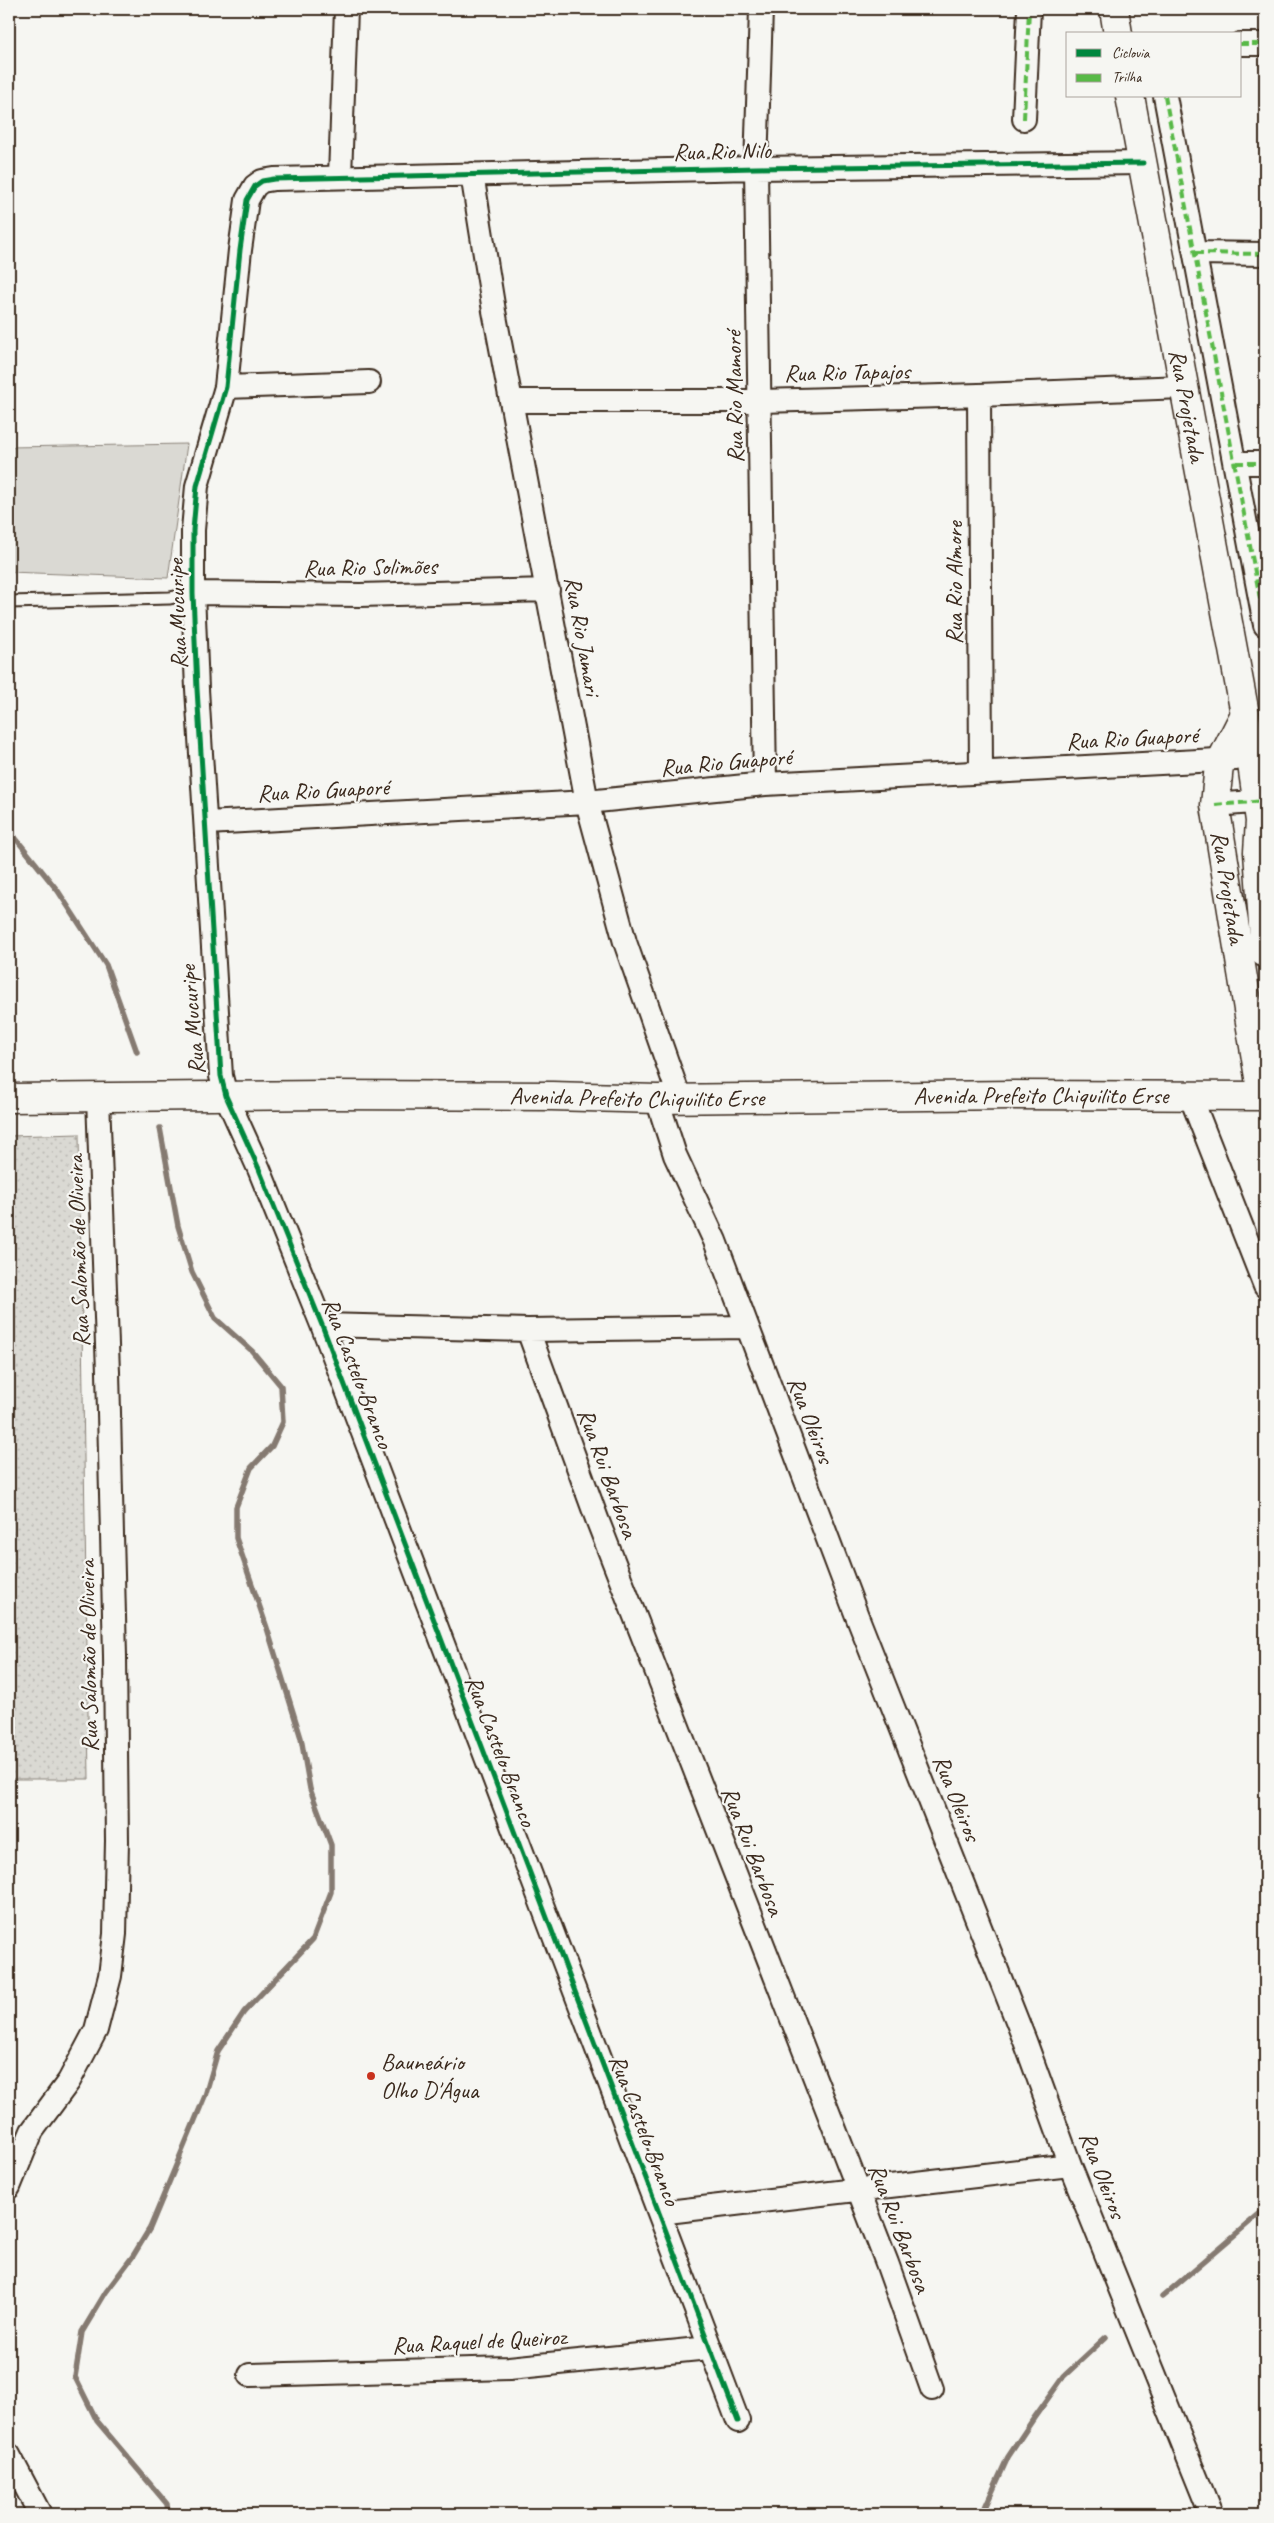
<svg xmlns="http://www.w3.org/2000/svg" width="1274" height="2523" viewBox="0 0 1274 2523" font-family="Caveat,sans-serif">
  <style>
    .grass { fill: url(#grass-dots); stroke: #8a8278 }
    .green { fill: #dad9d3; stroke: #8a8278 }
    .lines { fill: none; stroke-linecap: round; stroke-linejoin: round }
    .stream { stroke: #857a71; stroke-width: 5.5 }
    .service-casing { stroke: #3b2a1e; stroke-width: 15 }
    .minor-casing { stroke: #3b2a1e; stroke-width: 26 }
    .tertiary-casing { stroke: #3b2a1e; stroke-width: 31 }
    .service { stroke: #f6f6f2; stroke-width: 11 }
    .minor { stroke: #f6f6f2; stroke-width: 22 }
    .tertiary { stroke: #f6f6f2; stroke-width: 28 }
    .quiet { stroke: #58b947; stroke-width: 4; stroke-dasharray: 8 4; stroke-linecap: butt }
    .cycleway-casing { stroke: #f6f6f2; stroke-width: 8 }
    .cycleway { stroke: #00873e; stroke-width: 5 }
    .poi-dot { fill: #c8321e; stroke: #f6f6f2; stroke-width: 2 }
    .labels { text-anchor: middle; stroke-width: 4.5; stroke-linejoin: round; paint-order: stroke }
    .street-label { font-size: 24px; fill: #3b2a1e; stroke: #f6f6f2 }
    .poi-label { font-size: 24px; fill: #3b2a1e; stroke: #f6f6f2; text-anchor: start }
  </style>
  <defs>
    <pattern id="grass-dots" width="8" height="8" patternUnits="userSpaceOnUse" patternTransform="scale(1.25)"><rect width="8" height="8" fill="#dad9d3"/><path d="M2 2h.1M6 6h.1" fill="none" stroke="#bcbab5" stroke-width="1.8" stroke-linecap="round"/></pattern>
  </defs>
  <rect width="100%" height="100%" fill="#f6f6f2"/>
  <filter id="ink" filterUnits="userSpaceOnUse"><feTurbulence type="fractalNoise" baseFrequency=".02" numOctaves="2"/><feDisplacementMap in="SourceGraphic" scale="10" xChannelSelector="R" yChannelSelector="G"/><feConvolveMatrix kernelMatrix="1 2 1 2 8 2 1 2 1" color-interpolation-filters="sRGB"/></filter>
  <g filter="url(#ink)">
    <path class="grass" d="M 79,1134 L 89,1779 L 9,1779 L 9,1136 Z"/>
    <path class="green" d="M 187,444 L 168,578 L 9,572 L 9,447 Z"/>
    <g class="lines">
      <path class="stream" d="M 9,830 L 58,891 L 106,965 L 137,1052
        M 160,1128 L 178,1226 L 192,1272 L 215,1318 L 252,1351 L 281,1386 L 283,1422 L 272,1446 L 251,1468 L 236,1507 L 236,1538 L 267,1628 L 301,1738 L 310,1789 L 331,1845 L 331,1892 L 313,1939 L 244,2012 L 218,2051 L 205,2096 L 150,2228 L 133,2256 L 106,2292 L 82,2332 L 75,2377 L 97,2421 L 167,2504 L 168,2514
        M 1162,2297 L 1265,2209
        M 982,2514 L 1008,2457 L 1034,2418 L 1064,2376 L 1106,2337"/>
      <defs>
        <path id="service" d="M 9,602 L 170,598 L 193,593"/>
        <path id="minor" d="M 761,9 L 756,168 L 765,784
          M 1240,44 L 1265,44
          M 1165,96 L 1265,625
          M 1024,119 L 1029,9
          M 472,174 L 494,311 L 587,802 L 625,942 L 680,1099
          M 340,176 L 346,9
          M 1195,253 L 1265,254
          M 226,387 L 369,382
          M 979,395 L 981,771
          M 512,401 L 761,401 L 979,395 L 1183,387
          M 1236,463 L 1265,463
          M 193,593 L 360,595 L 548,590
          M 1215,805 L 1265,801
          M 207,823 L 587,802 L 765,784 L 1236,759
          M 1190,1095 L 1265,1286
          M 657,1099 L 675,1155 L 715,1241 L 857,1616 L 1025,2041 L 1070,2165 L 1211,2514
          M 322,1325 L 528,1330 L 747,1327
          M 528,1330 L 597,1519 L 887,2263 L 932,2389
          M 9,2187 L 32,2131 L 69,2081 L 96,2030 L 110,1976 L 115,1934 L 117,1841 L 115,1656 L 108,1372 L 98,1098
          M 659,2213 L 1070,2165
          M 250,2375 L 509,2368 L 709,2348
          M 738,2421 L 322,1325 L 259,1169 L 226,1096 L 221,1076 L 197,689 L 193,593 L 193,530 L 197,486 L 226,387 L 240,250 L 247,200 L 255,186 L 262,181 L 274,179 L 756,168 L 1143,163
          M 9,2455 L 40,2514"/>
        <g id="tertiary">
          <path d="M 1114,9 L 1118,34"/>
          <path id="s1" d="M 1130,96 L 1245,714 L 1260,821 L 1258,852 L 1265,953"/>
          <path id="s2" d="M 1245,714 L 1219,765 L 1215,805 L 1262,1096"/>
          <path id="s3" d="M 9,1098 L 325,1095 L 552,1096 L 657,1099 L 1013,1095 L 1265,1096"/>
        </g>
      </defs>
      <use href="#service" class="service-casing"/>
      <use href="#minor" class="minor-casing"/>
      <use href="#tertiary" class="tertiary-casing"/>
      <use href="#service" class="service"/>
      <use href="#minor" class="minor"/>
      <use href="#tertiary" class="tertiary"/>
      <path class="quiet" d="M 1240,44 L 1265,44
        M 1165,96 L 1265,625
        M 1024,119 L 1029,9
        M 1195,253 L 1265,254
        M 1236,463 L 1265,463
        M 1215,805 L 1265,801"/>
      <defs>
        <path id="cycleway" d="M 738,2421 L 322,1325 L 259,1169 L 226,1096 L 221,1076 L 197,689 L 193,593 L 193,530 L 197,486 L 226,387 L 240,250 L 247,200 L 255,186 L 262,181 L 274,179 L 756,168 L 1143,163"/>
      </defs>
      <use href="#cycleway" class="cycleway-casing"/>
      <use href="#cycleway" class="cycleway"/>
    </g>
  </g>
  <circle class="poi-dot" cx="371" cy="2076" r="5"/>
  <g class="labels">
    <g class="street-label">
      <text transform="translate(722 151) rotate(-1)" y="8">Rua Rio Nilo</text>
      <text transform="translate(847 372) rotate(-1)" y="8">Rua Rio Tapajos</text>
      <text transform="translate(734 397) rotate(-91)" y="8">Rua Rio Mamoré</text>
      <text dy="8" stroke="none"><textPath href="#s1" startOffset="315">Rua Projetada</textPath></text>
      <text transform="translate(370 567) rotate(-1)" y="8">Rua Rio Solimões</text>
      <text transform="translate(954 583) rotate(-90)" y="8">Rua Rio Almore</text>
      <text transform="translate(177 614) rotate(-92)" y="8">Rua Mucuripe</text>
      <text transform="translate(583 636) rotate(80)" y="8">Rua Rio Jamari</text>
      <text transform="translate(1132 738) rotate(-3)" y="8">Rua Rio Guaporé</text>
      <text transform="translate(726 762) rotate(-5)" y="8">Rua Rio Guaporé</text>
      <text transform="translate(323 790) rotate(-3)" y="8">Rua Rio Guaporé</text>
      <text dy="8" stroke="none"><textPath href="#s2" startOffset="181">Rua Projetada</textPath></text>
      <text transform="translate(192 1020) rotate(-95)" y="8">Rua Mucuripe</text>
      <text dy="8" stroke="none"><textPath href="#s3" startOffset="628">Avenida Prefeito Chiquilito Erse</textPath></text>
      <text dy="8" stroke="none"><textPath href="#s3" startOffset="1032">Avenida Prefeito Chiquilito Erse</textPath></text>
      <text transform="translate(78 1251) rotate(-92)" y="8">Rua Salomão de Oliveira</text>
      <text transform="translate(358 1373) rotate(69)" y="8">Rua Castelo Branco</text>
      <text transform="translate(811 1420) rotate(69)" y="8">Rua Oleiros</text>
      <text transform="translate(608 1473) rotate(70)" y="8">Rua Rui Barbosa</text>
      <text transform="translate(88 1656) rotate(-91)" y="8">Rua Salomão de Oliveira</text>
      <text transform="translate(501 1751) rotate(69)" y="8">Rua Castelo Branco</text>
      <text transform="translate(957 1798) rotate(68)" y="8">Rua Oleiros</text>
      <text transform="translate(753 1851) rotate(69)" y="8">Rua Rui Barbosa</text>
      <text transform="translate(645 2130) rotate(69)" y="8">Rua Castelo Branco</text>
      <text transform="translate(1103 2175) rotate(69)" y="8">Rua Oleiros</text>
      <text transform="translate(900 2228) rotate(69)" y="8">Rua Rui Barbosa</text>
      <text transform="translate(479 2341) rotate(-3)" y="8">Rua Raquel de Queiroz</text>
    </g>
    <g class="poi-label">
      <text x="381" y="2070">Bauneário<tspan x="381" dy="28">Olho D'Água</tspan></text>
    </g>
  </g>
  <rect width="1274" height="2523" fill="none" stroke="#f6f6f2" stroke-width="30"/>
  <rect x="15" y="15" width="1244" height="2493" fill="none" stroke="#3b2a1e" stroke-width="2" filter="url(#ink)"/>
  <rect x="1066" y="32" width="175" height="65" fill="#f6f6f2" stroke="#aba49d"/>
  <rect x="1076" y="49" width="25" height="8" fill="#00873e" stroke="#aba49d"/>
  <text x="1112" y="58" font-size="15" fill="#3b2a1e">Ciclovia</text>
  <rect x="1076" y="74" width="25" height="8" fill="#58b947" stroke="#aba49d"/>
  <text x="1112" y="82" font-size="15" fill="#3b2a1e">Trilha</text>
</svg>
